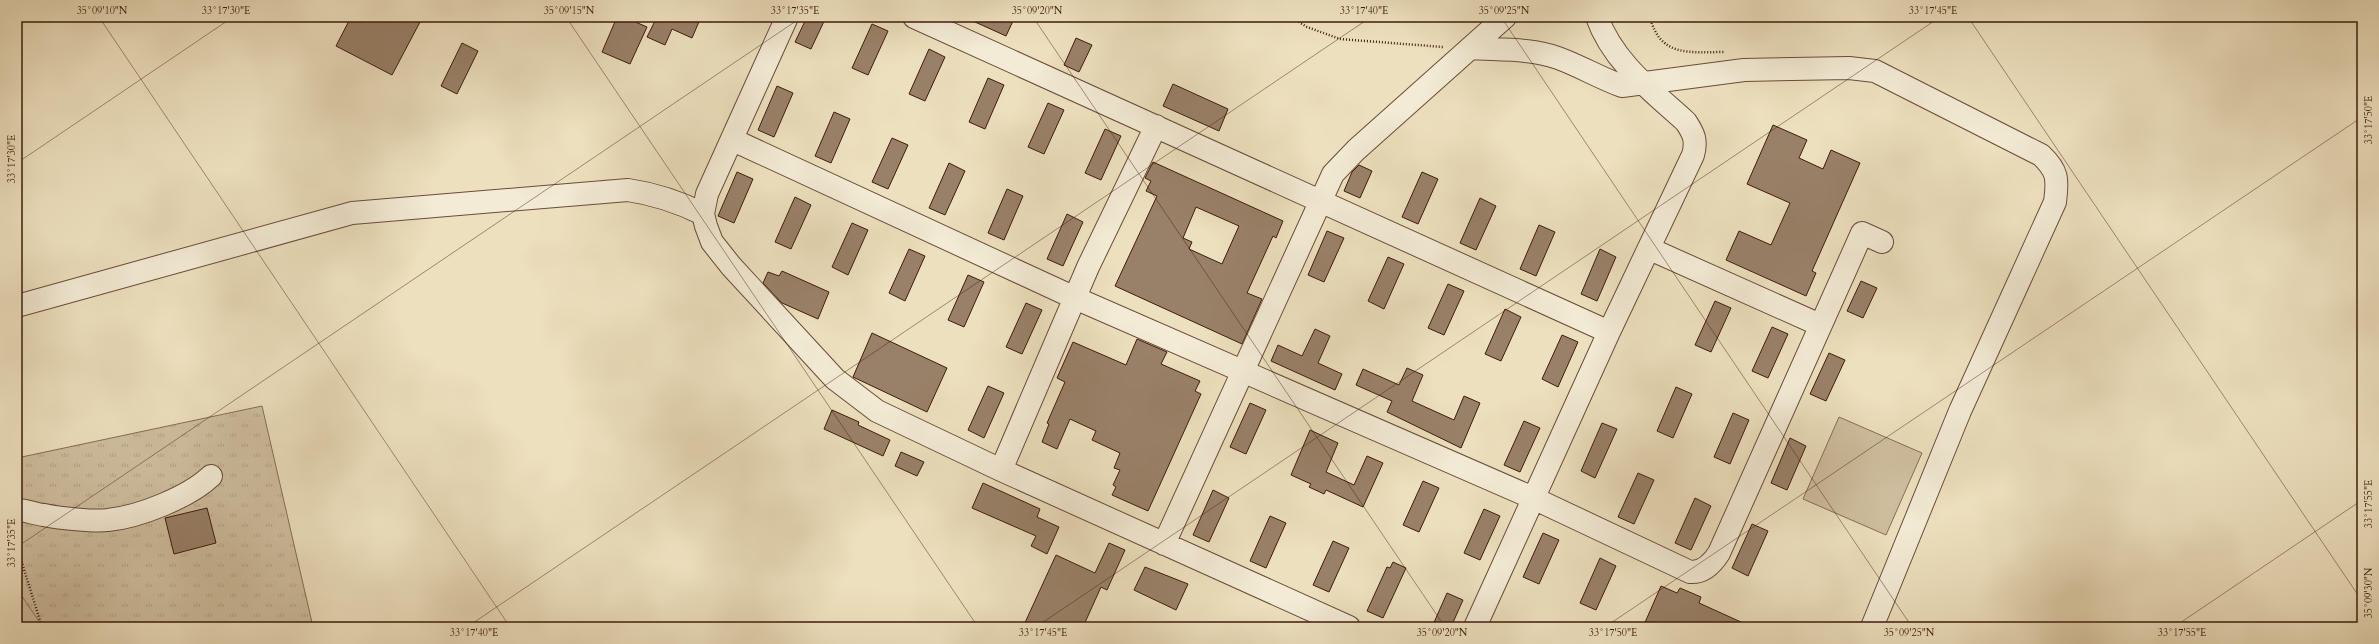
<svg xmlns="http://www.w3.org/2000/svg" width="2379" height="644" viewBox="0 0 2379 644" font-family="Cardo,serif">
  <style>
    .grass { fill: url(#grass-tufts); stroke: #866d56 }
    .pitch { fill: #cfbfa0; stroke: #866d56 }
    .building { fill: #998169; stroke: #3e1b0d; fill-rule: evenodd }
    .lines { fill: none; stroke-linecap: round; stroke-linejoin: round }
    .minor-casing { stroke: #6a4c39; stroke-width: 24 }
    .path { stroke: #3e1b0d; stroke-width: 2.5; stroke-dasharray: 1 2; stroke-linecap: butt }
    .minor { stroke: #f3ebd5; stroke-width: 22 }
    .ticks { fill: none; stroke: #3e1b0d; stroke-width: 1; stroke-opacity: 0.45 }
    .neatline { fill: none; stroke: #3e1b0d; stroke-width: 1.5 }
    .ticks-label { font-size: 10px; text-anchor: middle; fill: #3e1b0d }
  </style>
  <defs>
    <pattern id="grass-tufts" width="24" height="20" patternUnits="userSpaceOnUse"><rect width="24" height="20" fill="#cfbfa0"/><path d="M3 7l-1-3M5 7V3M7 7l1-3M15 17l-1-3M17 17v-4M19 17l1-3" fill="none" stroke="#b3a489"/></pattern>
  </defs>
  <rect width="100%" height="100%" fill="#ede0be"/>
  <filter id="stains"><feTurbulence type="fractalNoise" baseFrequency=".005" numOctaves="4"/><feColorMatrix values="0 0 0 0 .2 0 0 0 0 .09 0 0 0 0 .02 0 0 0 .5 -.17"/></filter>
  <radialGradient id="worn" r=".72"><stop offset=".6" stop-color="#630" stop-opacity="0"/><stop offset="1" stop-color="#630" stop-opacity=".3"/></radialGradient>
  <path class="grass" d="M 262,406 L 313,627 L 17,627 L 17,458 Z"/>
  <path class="pitch" d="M 1839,417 L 1922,453 L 1886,535 L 1803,499 Z"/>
  <path class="building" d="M 351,17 L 410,17 L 420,22 L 392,75 L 336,46 Z
    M 617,17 L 624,17 L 647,27 L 630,64 L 602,52 Z
    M 647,17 L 701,17 L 692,38 L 672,29 L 665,45 L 647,37 L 655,21 Z
    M 807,17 L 826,17 L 811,49 L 795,42 Z
    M 964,17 L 1004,17 L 1013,21 L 1006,36 Z
    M 872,24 L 888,31 L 868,75 L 852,68 Z
    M 1076,38 L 1092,45 L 1079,72 L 1064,65 Z
    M 462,43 L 478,51 L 457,94 L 441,86 Z
    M 929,49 L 945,57 L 925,101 L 909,94 Z
    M 988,78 L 1004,85 L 985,129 L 969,122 Z
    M 1173,84 L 1228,109 L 1219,131 L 1163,106 Z
    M 777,86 L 793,93 L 774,137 L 758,130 Z
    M 1048,103 L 1064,110 L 1044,154 L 1028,147 Z
    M 834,112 L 850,119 L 831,163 L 815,156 Z
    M 1773,125 L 1807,140 L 1799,158 L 1823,169 L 1831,150 L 1860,163 L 1812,271 L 1816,273 L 1806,296 L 1726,260 L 1739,231 L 1771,245 L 1790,203 L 1747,184 Z
    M 1105,129 L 1121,136 L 1101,180 L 1085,173 Z
    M 892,138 L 908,145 L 888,189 L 872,182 Z
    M 1153,162 L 1283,221 L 1276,238 L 1273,236 L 1247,293 L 1262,299 L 1242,344 L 1115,286 L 1157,196 L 1146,191 L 1151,181 L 1145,178 ZM 1196,207 L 1239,226 L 1222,264 L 1189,249 L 1192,242 L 1183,238 Z
    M 949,163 L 965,171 L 945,215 L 929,208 Z
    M 1359,165 L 1372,171 L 1360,198 L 1344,191 L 1352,172 Z
    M 737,172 L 753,179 L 734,223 L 718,216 Z
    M 1422,172 L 1438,179 L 1418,224 L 1402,217 Z
    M 1007,189 L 1023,196 L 1004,240 L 988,233 Z
    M 795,197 L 811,205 L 791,249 L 775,242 Z
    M 1480,198 L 1496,206 L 1476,250 L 1460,243 Z
    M 1067,214 L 1083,222 L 1063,266 L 1047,259 Z
    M 852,223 L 868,230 L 848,275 L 832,267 Z
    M 1539,225 L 1555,232 L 1536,276 L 1520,269 Z
    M 1327,231 L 1344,238 L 1324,282 L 1308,275 Z
    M 909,249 L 925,256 L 905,301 L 889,293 Z
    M 1600,249 L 1616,257 L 1597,301 L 1581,294 Z
    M 1388,257 L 1404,264 L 1384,309 L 1368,301 Z
    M 782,271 L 829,292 L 818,319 L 782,303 L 763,283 L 768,272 L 779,276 Z
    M 968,275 L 984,282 L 964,327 L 948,320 Z
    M 1861,281 L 1877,288 L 1863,318 L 1847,311 Z
    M 1448,284 L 1464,291 L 1444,335 L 1428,328 Z
    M 1715,301 L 1731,308 L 1711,352 L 1695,345 Z
    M 1026,303 L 1042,310 L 1022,354 L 1006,347 Z
    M 1505,309 L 1521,317 L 1501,361 L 1485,354 Z
    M 1772,327 L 1788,334 L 1768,378 L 1752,371 Z
    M 1315,329 L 1330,336 L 1318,363 L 1342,374 L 1335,390 L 1271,361 L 1278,345 L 1302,356 Z
    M 872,333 L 947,368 L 927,412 L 853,377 Z
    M 1562,335 L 1578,342 L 1558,387 L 1542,379 Z
    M 1137,339 L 1167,352 L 1161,364 L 1200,381 L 1195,391 L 1201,394 L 1148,511 L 1112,495 L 1116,487 L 1113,485 L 1120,470 L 1114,468 L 1120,453 L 1092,440 L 1096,431 L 1070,419 L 1057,449 L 1042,442 L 1049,424 L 1047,423 L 1065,382 L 1057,378 L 1073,342 L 1126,365 Z
    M 1829,353 L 1845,360 L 1826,401 L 1810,394 Z
    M 1407,368 L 1423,375 L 1412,401 L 1454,420 L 1464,396 L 1480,403 L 1461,448 L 1387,412 L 1392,401 L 1356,385 L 1363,369 L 1399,385 Z
    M 988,386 L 1004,393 L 984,438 L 968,430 Z
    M 1676,387 L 1692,394 L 1673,438 L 1657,431 Z
    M 1250,403 L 1266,410 L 1246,454 L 1230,447 Z
    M 832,410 L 859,422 L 858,425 L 890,440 L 883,456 L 824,429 Z
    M 1733,413 L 1749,420 L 1730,464 L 1714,457 Z
    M 1524,421 L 1540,428 L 1520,472 L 1504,465 Z
    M 1602,423 L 1617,429 L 1595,478 L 1581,471 Z
    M 1310,430 L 1338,443 L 1326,472 L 1354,485 L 1367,456 L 1383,463 L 1363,507 L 1326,490 L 1324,494 L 1309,487 L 1311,484 L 1291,475 Z
    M 1790,438 L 1806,446 L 1787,490 L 1771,483 Z
    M 901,452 L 924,462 L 917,476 L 895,466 Z
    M 1638,473 L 1654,480 L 1634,524 L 1618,517 Z
    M 1423,481 L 1439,488 L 1419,532 L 1403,525 Z
    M 983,483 L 1040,509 L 1037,517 L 1059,527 L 1047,554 L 1031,546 L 1036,536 L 972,508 Z
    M 1213,490 L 1229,498 L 1209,542 L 1193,535 Z
    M 1695,498 L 1711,506 L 1691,550 L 1675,543 Z
    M 207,508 L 216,543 L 174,554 L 165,518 Z
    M 1484,509 L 1500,516 L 1480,560 L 1464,553 Z
    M 1270,516 L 1286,523 L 1266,568 L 1250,561 Z
    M 1752,524 L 1768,531 L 1748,576 L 1732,568 Z
    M 1543,533 L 1559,540 L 1539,584 L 1523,577 Z
    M 1333,541 L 1349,548 L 1329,592 L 1313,585 Z
    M 1109,543 L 1125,550 L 1107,590 L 1101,587 L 1083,627 L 1023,627 L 1056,555 L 1095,573 Z
    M 1600,558 L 1616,566 L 1596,610 L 1580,603 Z
    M 1393,562 L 1406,568 L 1383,618 L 1367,611 L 1387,567 L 1390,568 Z
    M 1145,567 L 1188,584 L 1176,610 L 1134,590 Z
    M 1661,586 L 1677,593 L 1680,588 L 1701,597 L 1699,603 L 1752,627 L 1643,627 Z
    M 1447,593 L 1463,600 L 1451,627 L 1432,627 Z"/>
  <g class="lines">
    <defs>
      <path id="minor" d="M 787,17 L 707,194 L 703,214 L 706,226 L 712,242 L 731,266 L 835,379 L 877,411 L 1001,470 L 1349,627
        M 914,17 L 1609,332
        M 1470,48 C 1499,50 1530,48 1558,58 C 1580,66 1600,78 1622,86 L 1744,70 L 1849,68 L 1875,71 L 2041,155 C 2058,171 2058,179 2055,202 L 1960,411 L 1872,627
        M 733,140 L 1075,298 L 1533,498 L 1690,572 C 1703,573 1712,564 1719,553 L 1862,233 L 1882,242
        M 1650,249 L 1820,325
        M 17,306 L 352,213 L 628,190 C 655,194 679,202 703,214
        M 1001,470 L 1088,267 L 1156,126
        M 17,510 C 27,510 34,514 44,515 C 57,518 96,522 108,520 C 139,517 189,497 211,476
        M 1164,544 L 1333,174 L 1356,150 L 1505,17
        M 1475,627 L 1609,332 L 1693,155 C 1697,141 1694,134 1686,122 C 1652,91 1613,62 1597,17"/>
    </defs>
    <use href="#minor" class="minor-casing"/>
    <path class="path" d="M 1291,17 L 1307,27 L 1340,39 L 1443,47
      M 1650,17 C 1660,58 1691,52 1725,52
      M 17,547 L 42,627"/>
    <use href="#minor" class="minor"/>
  </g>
  <path class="ticks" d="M 99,17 L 510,627M 566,17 L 978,627M 1033,17 L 1445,627M 1501,17 L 1912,627M 1968,17 L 2362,601M 17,163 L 233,17M 17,547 L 802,17M 17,589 L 43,627M 467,627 L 1371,17M 1036,627 L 1940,17M 1605,627 L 2362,117M 2174,627 L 2362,500"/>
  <rect width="2379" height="644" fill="none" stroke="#ede0be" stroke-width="44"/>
  <rect x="22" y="22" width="2335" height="600" class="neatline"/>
  <g class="ticks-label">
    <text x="102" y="14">35°09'10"N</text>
    <text x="226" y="14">33°17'30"E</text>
    <text x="569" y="14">35°09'15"N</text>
    <text x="795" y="14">33°17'35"E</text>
    <text x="1037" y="14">35°09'20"N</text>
    <text x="1364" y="14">33°17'40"E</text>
    <text x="1504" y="14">35°09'25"N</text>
    <text x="1933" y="14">33°17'45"E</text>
    <text transform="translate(2368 120) rotate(-90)" y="4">33°17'50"E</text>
    <text transform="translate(11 159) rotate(-90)" y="4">33°17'30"E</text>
    <text transform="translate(2368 504) rotate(-90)" y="4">33°17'55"E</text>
    <text transform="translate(11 543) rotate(-90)" y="4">33°17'35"E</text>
    <text transform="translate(2368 593) rotate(-90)" y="4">35°09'30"N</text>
    <text x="474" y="636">33°17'40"E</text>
    <text x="1043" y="636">33°17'45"E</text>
    <text x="1442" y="636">35°09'20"N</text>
    <text x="1613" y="636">33°17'50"E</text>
    <text x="1909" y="636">35°09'25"N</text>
    <text x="2182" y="636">33°17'55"E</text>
  </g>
  <rect width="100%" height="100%" filter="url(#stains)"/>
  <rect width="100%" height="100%" fill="url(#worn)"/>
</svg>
